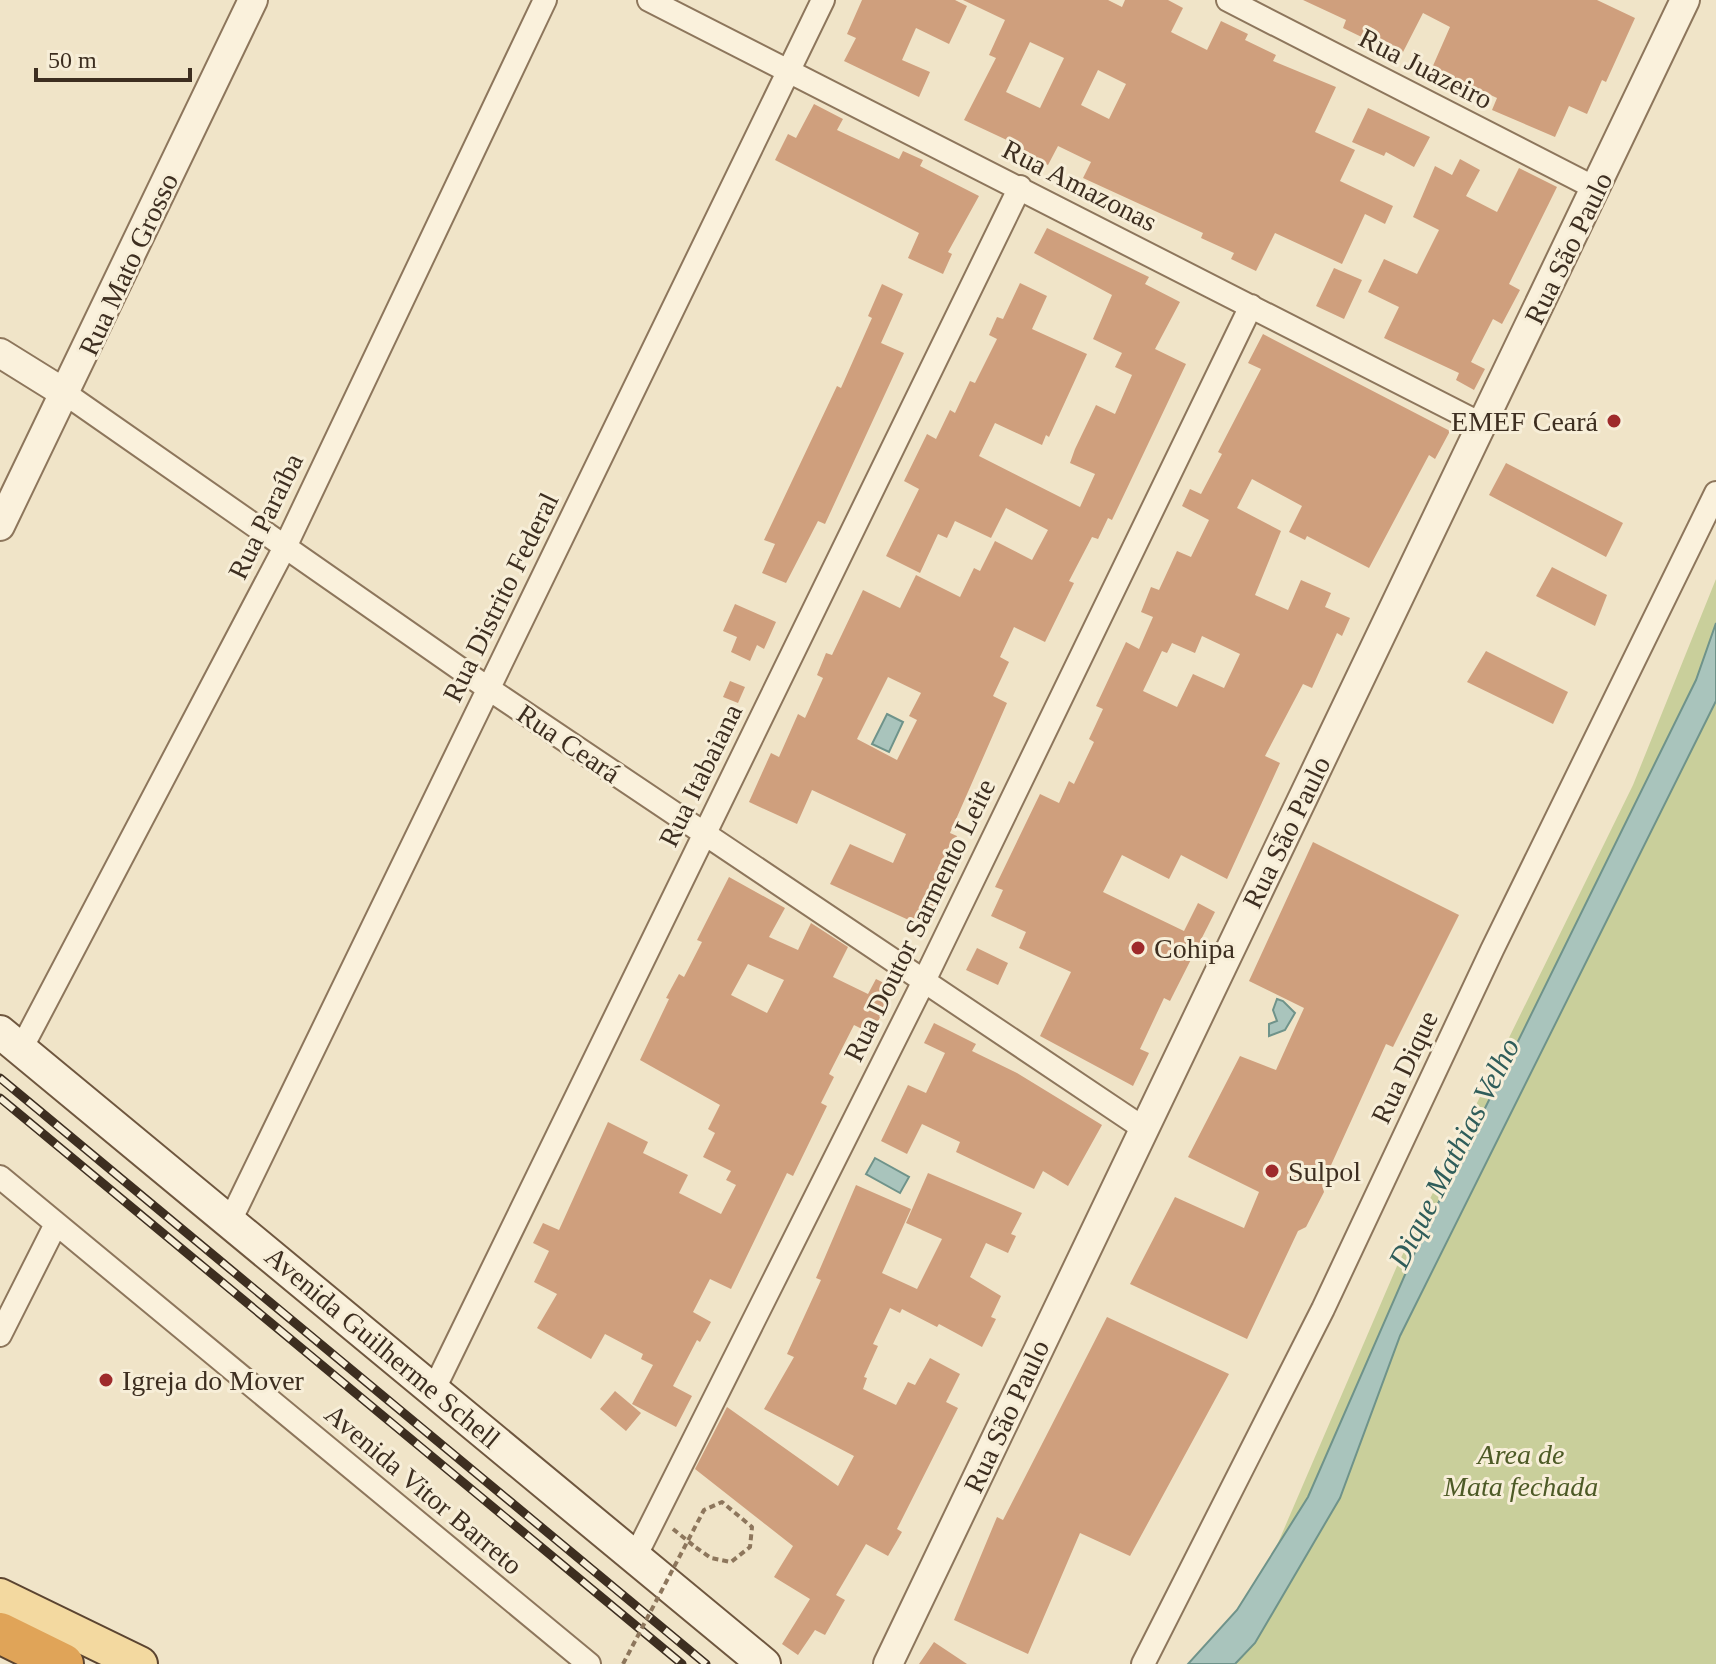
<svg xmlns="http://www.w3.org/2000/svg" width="1716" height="1664" viewBox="0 0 1716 1664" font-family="Georgia,serif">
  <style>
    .green { fill: #c9cf9b }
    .water { fill: #a9c4bc; stroke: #6f938a; stroke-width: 2 }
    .building { fill: #cf9f7d; fill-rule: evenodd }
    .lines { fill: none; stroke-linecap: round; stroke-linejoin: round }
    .minor-casing { stroke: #8d765c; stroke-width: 26 }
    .tertiary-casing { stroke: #8d765c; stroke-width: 32 }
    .secondary-casing { stroke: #6f573f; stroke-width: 36 }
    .primary-casing { stroke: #5b4430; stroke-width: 38 }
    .motorway-casing { stroke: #5b4430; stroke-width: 44 }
    .path { stroke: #8d765c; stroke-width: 4; stroke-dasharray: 6 4; stroke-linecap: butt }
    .minor { stroke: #faf1dc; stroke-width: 22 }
    .tertiary { stroke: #faf1dc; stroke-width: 28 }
    .secondary { stroke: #faf1dc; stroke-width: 32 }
    .primary { stroke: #f3d9a0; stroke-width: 34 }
    .motorway { stroke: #e0a458; stroke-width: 40 }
    .rail-casing { stroke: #3d2e20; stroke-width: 9 }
    .rail { stroke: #f7eed8; stroke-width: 6; stroke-dasharray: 18; stroke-linecap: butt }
    .path-bridge { stroke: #8d765c; stroke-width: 4; stroke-dasharray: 6 4; stroke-linecap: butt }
    .poi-dot { fill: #9e2a2b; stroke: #f7eed8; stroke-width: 3 }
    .labels { text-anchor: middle; stroke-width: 6; stroke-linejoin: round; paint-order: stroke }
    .street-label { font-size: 28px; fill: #3d2e20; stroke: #f7eed8 }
    .poi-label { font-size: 28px; fill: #3d2e20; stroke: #f7eed8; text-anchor: start }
    .park-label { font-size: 28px; font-style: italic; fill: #4d5a26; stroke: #f7eed8 }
    .water-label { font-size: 30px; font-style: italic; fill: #2f5d5a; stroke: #f7eed8 }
  </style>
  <rect width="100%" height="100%" fill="#f0e4c8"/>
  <path class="green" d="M 1716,579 L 1716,1664 L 1226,1664 L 1397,1266 L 1633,785 Z"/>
  <path class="water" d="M 1716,623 L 1716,701 L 1400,1336 L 1340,1498 L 1255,1643 L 1235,1664 L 1188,1664 L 1237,1610 L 1308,1497 L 1421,1238 L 1696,680 Z
    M 887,714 L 903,722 L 889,752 L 872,744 Z
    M 1277,999 L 1283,1001 L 1295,1013 L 1285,1030 L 1269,1036 L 1269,1024 L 1277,1021 L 1273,1010 Z
    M 875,1158 L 909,1177 L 900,1193 L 866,1174 Z"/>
  <path class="building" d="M 862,0 L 955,0 L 967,6 L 949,44 L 916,28 L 902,60 L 930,72 L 919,97 L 844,61 L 856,38 L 847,34 Z
    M 963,0 L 1108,0 L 1122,7 L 1125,0 L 1168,0 L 1183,8 L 1171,32 L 1207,50 L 1221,21 L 1248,34 L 1245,40 L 1276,55 L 1273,61 L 1336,87 L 1315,132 L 1355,150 L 1340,181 L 1393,206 L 1385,224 L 1365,214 L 1342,264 L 1275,233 L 1256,271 L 1231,259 L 1234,253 L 1201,238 L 1203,233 L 1083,178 L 1091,162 L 1058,146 L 1048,165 L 1021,153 L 1024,148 L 964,120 L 996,58 L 989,55 L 1005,20 ZM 1030,42 L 1064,58 L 1040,108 L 1006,92 ZM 1098,70 L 1126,84 L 1109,119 L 1081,105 Z
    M 1303,0 L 1597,0 L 1635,18 L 1606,82 L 1602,80 L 1587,114 L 1569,106 L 1555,137 L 1492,110 L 1497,98 L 1432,68 L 1450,27 L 1423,13 L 1401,56 L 1343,28 L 1346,20 Z
    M 814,104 L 843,119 L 837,130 L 899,159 L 903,151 L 923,160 L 920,166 L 979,196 L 948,252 L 952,254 L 943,274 L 908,258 L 919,233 L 775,160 L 788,134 L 796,138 Z
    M 1368,108 L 1430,137 L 1414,167 L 1386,152 L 1384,156 L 1352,142 Z
    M 1460,159 L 1480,170 L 1466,196 L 1497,212 L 1519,168 L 1557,187 L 1509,284 L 1520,290 L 1502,324 L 1493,319 L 1471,362 L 1485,369 L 1474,390 L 1456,380 L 1459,373 L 1384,338 L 1399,307 L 1368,292 L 1384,259 L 1417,274 L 1439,230 L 1413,217 L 1435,166 L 1452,175 Z
    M 1047,228 L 1149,277 L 1145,284 L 1180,302 L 1155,349 L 1186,364 L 1112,520 L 1108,518 L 1098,539 L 1092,537 L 1069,581 L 1074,583 L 1045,642 L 1014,627 L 1000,657 L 1009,662 L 993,696 L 1007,703 L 950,833 L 957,836 L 936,882 L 943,885 L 924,927 L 830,884 L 850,844 L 893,863 L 906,834 L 812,790 L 797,824 L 749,802 L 771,753 L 779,757 L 798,714 L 805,718 L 823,678 L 817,675 L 826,653 L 832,655 L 863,590 L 900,608 L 916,575 L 960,597 L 974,568 L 980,571 L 995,541 L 1032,560 L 1048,530 L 1006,508 L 991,538 L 955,521 L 947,538 L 938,534 L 920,573 L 886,556 L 919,489 L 904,481 L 927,434 L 936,439 L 950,410 L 955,413 L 970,381 L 975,383 L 997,339 L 989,335 L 997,317 L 1003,319 L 1020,283 L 1047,296 L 1032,329 L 1087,354 L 1049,437 L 1046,435 L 1042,445 L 995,423 L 979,456 L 1080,507 L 1095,474 L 1070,463 L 1075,449 L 1096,405 L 1115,414 L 1132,375 L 1115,367 L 1122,353 L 1093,339 L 1112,295 L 1034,253 ZM 888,677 L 921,693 L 909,716 L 917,720 L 897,760 L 857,739 Z
    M 1334,268 L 1362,280 L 1344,319 L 1316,306 Z
    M 882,284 L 903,294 L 881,343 L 904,353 L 825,524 L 818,521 L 786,583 L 762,573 L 775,544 L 764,540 L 837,386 L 841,388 L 872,318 L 868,316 Z
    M 1263,334 L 1450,431 L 1435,459 L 1429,455 L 1369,568 L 1307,536 L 1305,540 L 1289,532 L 1302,506 L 1252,479 L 1237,508 L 1281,531 L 1255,595 L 1288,610 L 1301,580 L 1331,593 L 1325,607 L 1350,618 L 1342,636 L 1337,633 L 1312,688 L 1303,684 L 1265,756 L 1280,763 L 1227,879 L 1181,855 L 1169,879 L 1122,855 L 1103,892 L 1184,931 L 1198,903 L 1215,912 L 1170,1001 L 1164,998 L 1140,1049 L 1149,1053 L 1133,1086 L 1040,1036 L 1071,972 L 1019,948 L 1026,932 L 991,916 L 1003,890 L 995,887 L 1040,794 L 1059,803 L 1069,781 L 1074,784 L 1094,742 L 1089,739 L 1103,709 L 1096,706 L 1118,659 L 1126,642 L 1139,649 L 1153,617 L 1141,612 L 1151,587 L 1159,590 L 1177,551 L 1191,557 L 1209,520 L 1182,506 L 1190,489 L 1201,494 L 1222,454 L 1218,452 L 1261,369 L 1248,363 ZM 1202,636 L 1240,654 L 1224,688 L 1193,674 L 1177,707 L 1143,691 L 1162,651 L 1167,653 L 1172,643 L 1195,653 Z
    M 1506,463 L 1623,523 L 1606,557 L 1489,495 Z
    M 1552,567 L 1607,595 L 1595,626 L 1536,596 Z
    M 735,604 L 776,622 L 764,649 L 757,645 L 750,661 L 731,652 L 737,637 L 723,631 Z
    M 1486,651 L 1568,692 L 1553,724 L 1467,682 Z
    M 730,681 L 745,687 L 738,703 L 723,697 Z
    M 1313,842 L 1459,915 L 1393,1047 L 1386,1044 L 1322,1185 L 1324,1192 L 1306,1227 L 1298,1231 L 1247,1339 L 1130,1284 L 1175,1197 L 1244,1228 L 1259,1192 L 1188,1157 L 1240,1056 L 1276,1070 L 1304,1008 L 1249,981 Z
    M 729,877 L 785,908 L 769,937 L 798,950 L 811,923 L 848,947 L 833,977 L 868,994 L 876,979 L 894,988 L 872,1034 L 854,1025 L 829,1074 L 834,1077 L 821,1103 L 827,1106 L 793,1176 L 787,1173 L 731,1289 L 710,1279 L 693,1312 L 711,1322 L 700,1342 L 697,1340 L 673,1386 L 692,1396 L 676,1427 L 632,1404 L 653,1365 L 641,1359 L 643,1354 L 605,1334 L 591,1359 L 537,1328 L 557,1294 L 534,1282 L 549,1251 L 533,1243 L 543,1223 L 559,1230 L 608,1122 L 648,1142 L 643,1153 L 688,1175 L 679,1193 L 721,1214 L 736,1185 L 726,1180 L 731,1171 L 703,1157 L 715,1133 L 708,1129 L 720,1105 L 640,1060 L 669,999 L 666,998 L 679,974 L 684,977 L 702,942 L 697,940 ZM 748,964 L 784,980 L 767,1013 L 731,995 Z
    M 977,948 L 1008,963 L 998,985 L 966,970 Z
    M 934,1023 L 976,1044 L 972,1051 L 1017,1073 L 1102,1125 L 1068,1186 L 1043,1171 L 1034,1189 L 956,1152 L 960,1142 L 922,1124 L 907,1154 L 881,1141 L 908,1085 L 926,1093 L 945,1053 L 924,1043 Z
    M 928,1173 L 1022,1213 L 1011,1234 L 1016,1236 L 1008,1253 L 986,1243 L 970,1277 L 1001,1296 L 991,1317 L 996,1319 L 982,1347 L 939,1324 L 937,1327 L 902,1309 L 900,1313 L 890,1308 L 873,1344 L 878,1346 L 864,1377 L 867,1378 L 863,1389 L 896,1405 L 908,1382 L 915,1385 L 930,1358 L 960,1374 L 946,1402 L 958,1408 L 897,1529 L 902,1532 L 888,1556 L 866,1544 L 836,1595 L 845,1600 L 825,1635 L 815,1630 L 798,1655 L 782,1644 L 810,1599 L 774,1577 L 793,1546 L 695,1469 L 727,1407 L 838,1486 L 854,1456 L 764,1409 L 794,1357 L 787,1354 L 821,1280 L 816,1278 L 856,1185 L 911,1209 L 882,1273 L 917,1289 L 942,1239 L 906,1223 Z
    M 1107,1317 L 1229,1374 L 1130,1556 L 1080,1533 L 1028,1654 L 954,1620 L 997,1517 L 1003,1520 Z
    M 615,1391 L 641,1413 L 626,1431 L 600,1409 Z
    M 934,1642 L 967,1664 L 919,1664 Z"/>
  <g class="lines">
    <defs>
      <path id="minor" d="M 649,0 L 1483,425
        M 1228,0 L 1597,189
        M 66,394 L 489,689 L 1143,1128
        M 21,1049 L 286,545 L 545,0
        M 0,1177 L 589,1664
        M 230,1221 L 823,0
        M 0,1335 L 56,1224
        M 434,1389 L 1020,187
        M 635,1557 L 923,983 L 1251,306
        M 1143,1664 L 1323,1309 L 1492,950 L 1716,493"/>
      <path id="tertiary" d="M 0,353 L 66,394
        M 0,526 L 253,0
        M 888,1664 L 1685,0"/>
      <path id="secondary" d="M 0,1032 L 764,1664"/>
      <path id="primary" d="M 0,1596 L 140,1664"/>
      <path id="motorway" d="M 0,1633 L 63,1664"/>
    </defs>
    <use href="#minor" class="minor-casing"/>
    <use href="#tertiary" class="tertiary-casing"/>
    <use href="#secondary" class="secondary-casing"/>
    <use href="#primary" class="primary-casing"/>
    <use href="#motorway" class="motorway-casing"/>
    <path class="path" d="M 673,1529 L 694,1546"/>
    <use href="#minor" class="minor"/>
    <use href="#tertiary" class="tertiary"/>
    <use href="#secondary" class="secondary"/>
    <use href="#primary" class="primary"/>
    <use href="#motorway" class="motorway"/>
    <defs>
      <path id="rail" d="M 0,1078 L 706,1664
        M 0,1098 L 682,1664"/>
    </defs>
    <use href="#rail" class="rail-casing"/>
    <use href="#rail" class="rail"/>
    <path class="path-bridge" d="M 623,1664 L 704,1510 L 722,1502 L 752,1527 L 750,1547 L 731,1562 L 711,1558 L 694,1546"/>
  </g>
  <g class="poi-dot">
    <circle cx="1614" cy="421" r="8"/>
    <circle cx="1138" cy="948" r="8"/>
    <circle cx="1272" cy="1171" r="8"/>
    <circle cx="106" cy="1380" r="8"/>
  </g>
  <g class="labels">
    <g class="street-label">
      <text transform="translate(1426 68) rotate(27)" y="10">Rua Juazeiro</text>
      <text transform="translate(1080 185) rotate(27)" y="10">Rua Amazonas</text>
      <text transform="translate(1568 248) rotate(-64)" y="10">Rua São Paulo</text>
      <text transform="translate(128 264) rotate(-65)" y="10">Rua Mato Grosso</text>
      <text transform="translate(265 516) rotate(-64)" y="10">Rua Paraíba</text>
      <text transform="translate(500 597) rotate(-64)" y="10">Rua Distrito Federal</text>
      <text transform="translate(569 743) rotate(34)" y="10">Rua Ceará</text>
      <text transform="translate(700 775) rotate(-64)" y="10">Rua Itabaiana</text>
      <text transform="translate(1286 832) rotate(-64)" y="10">Rua São Paulo</text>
      <text transform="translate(919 920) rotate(-64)" y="10">Rua Doutor Sarmento Leite</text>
      <text transform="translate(1404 1067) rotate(-65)" y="10">Rua Dique</text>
      <text transform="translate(383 1347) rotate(40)" y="10">Avenida Guilherme Schell</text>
      <text transform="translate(1006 1416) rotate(-65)" y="10">Rua São Paulo</text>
      <text transform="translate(424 1489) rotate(40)" y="10">Avenida Vitor Barreto</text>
    </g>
    <g class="poi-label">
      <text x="1598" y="431" text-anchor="end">EMEF Ceará</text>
      <text x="1154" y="958">Cohipa</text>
      <text x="1288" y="1181">Sulpol</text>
      <text x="122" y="1390">Igreja do Mover</text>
    </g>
    <g class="park-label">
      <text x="1521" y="1464">Area de<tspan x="1521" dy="32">Mata fechada</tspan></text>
    </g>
    <g class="water-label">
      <text transform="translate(1454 1153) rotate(-63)" y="10">Dique Mathias Velho</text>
    </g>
  </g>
  <path d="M36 68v12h154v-12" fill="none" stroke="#3d2e20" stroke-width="4"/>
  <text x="48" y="68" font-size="24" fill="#3d2e20" stroke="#f7eed8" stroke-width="6" paint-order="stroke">50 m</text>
</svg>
